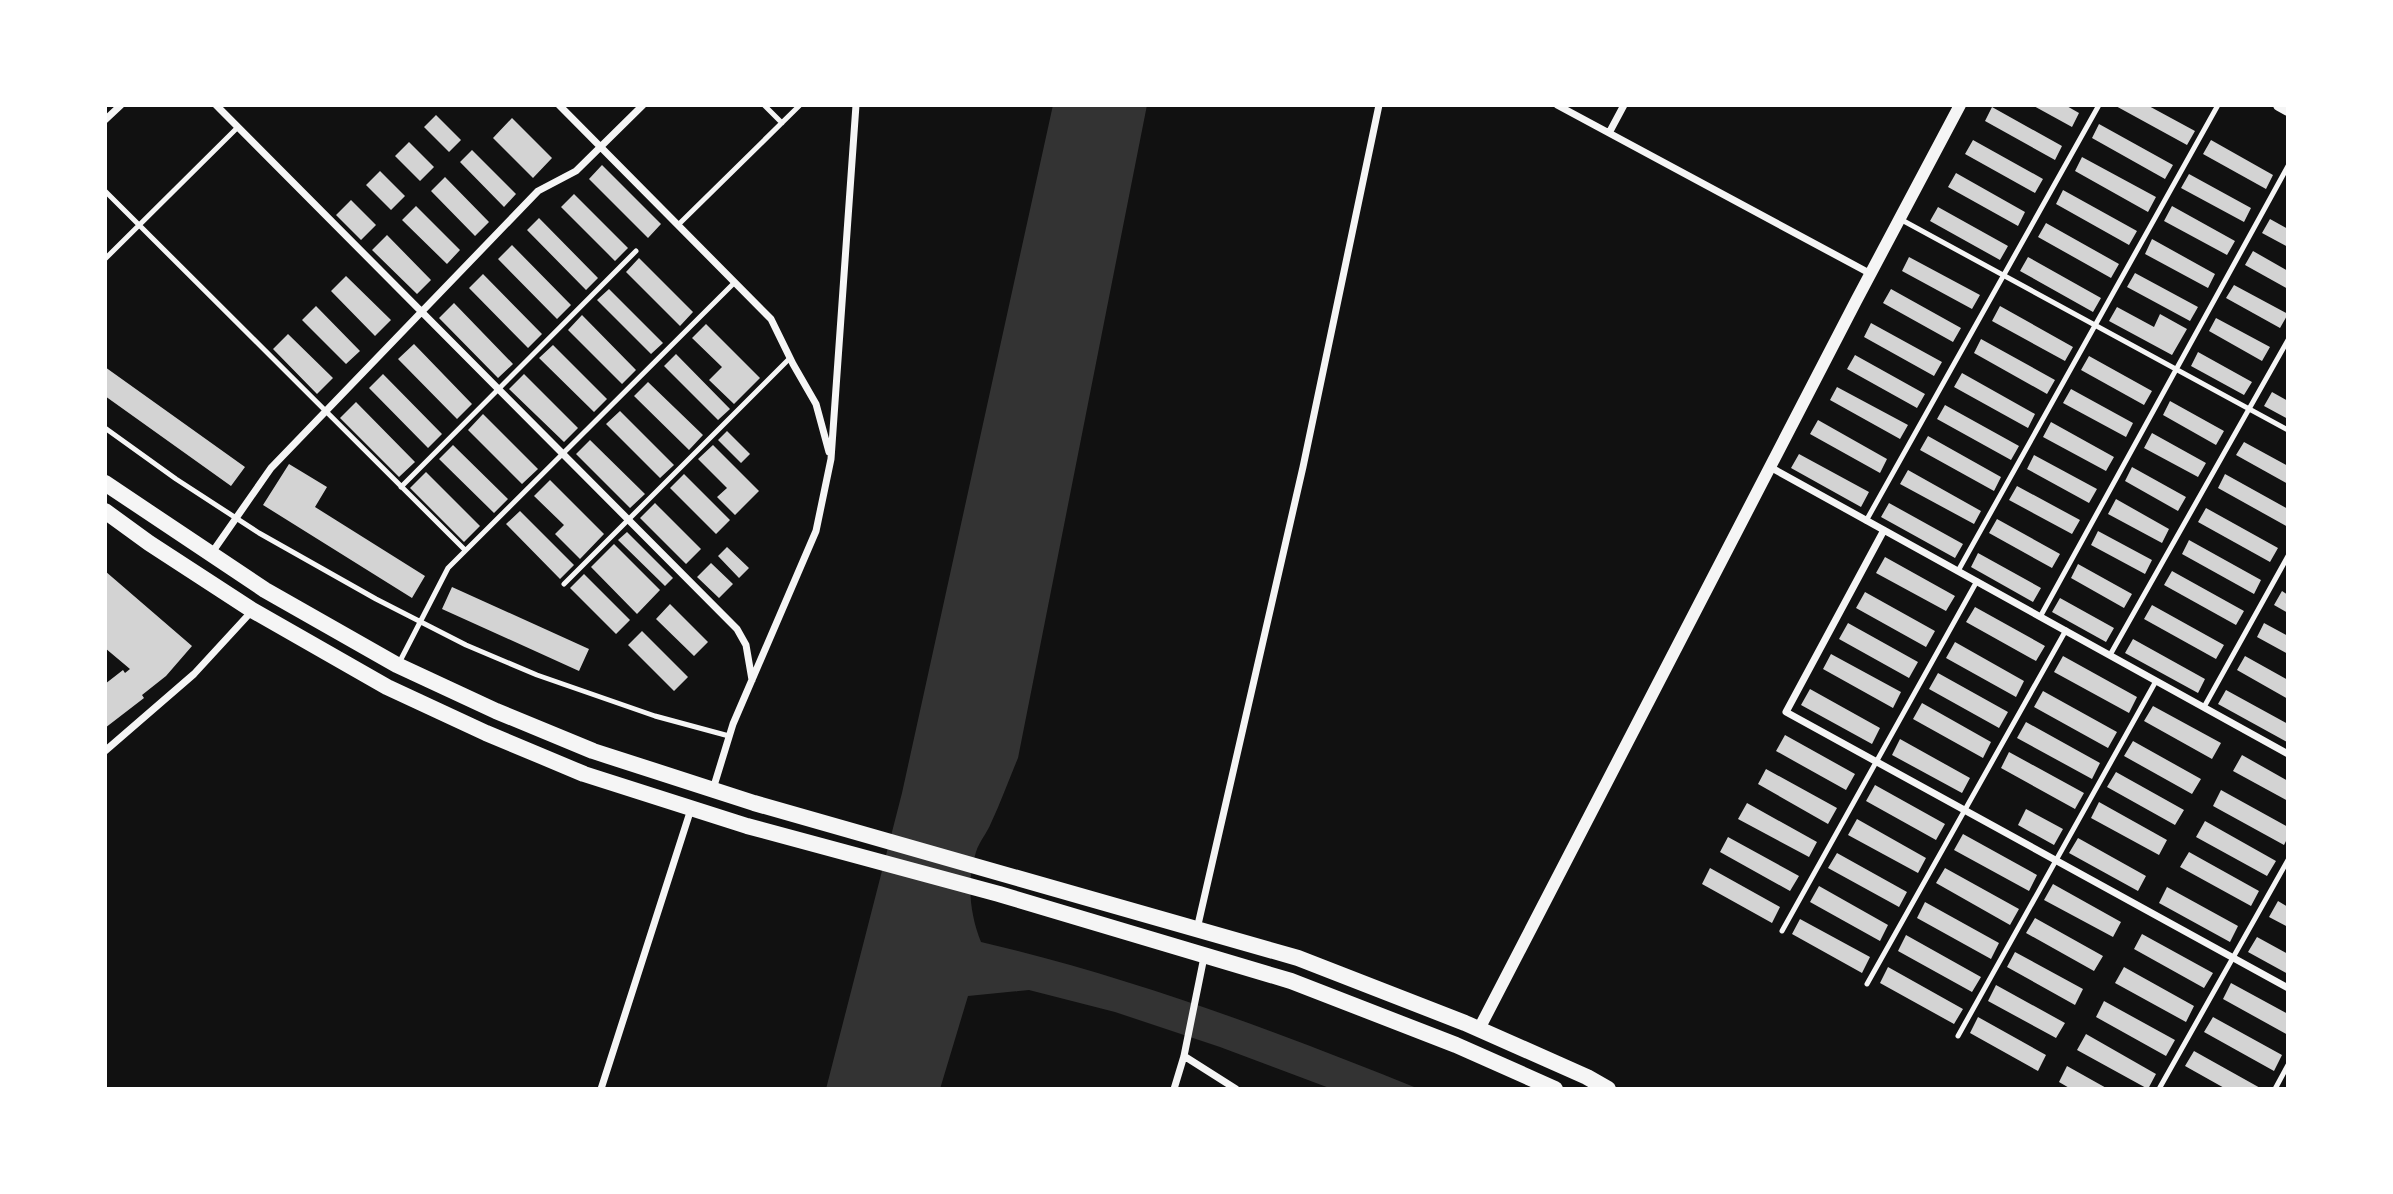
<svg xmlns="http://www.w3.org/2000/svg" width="2393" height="1194" viewBox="0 0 2393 1194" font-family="Merriweather,serif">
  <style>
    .water { fill: #333 }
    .building { fill: #d3d3d3 }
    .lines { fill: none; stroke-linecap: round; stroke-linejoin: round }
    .service { stroke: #f5f5f5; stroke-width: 5 }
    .minor { stroke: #f5f5f5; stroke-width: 7 }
    .tertiary { stroke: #f5f5f5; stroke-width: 12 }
    .primary { stroke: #f5f5f5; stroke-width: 16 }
  </style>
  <rect width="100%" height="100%" fill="#111"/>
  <path class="water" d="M 1053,105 L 1147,105 L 1018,758 C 1009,779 1001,802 991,823 C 987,833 979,842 976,852 C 966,881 970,915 981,942 C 1131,977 1276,1031 1419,1089 L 1332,1089 L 1220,1047 L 1115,1012 L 1029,990 L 968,996 L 940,1089 L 826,1089 L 902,793 Z"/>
  <path class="building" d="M 2032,105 L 2065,105 L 2079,113 L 2072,127 Z
    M 2114,105 L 2147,105 L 2195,131 L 2187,145 Z
    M 1992,107 L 2062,146 L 2055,160 L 1985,121 Z
    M 436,115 L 461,140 L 449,152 L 424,127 Z
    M 512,118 L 552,158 L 533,178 L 493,138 Z
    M 2099,124 L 2173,165 L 2165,179 L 2092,138 Z
    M 1973,140 L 2043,179 L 2035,193 L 1965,154 Z
    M 2211,140 L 2273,175 L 2266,189 L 2203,154 Z
    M 409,142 L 434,167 L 420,181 L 395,156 Z
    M 472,150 L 516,194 L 504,207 L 460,162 Z
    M 2082,157 L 2156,197 L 2148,212 L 2075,171 Z
    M 602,165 L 661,224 L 648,238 L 589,179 Z
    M 380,171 L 405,196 L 391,210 L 366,185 Z
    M 1956,173 L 2025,212 L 2018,226 L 1948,187 Z
    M 2189,174 L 2251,208 L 2244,222 L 2181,188 Z
    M 445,177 L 489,222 L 475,236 L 431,191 Z
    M 2063,190 L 2137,231 L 2129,245 L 2056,204 Z
    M 574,194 L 628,248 L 615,261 L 561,207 Z
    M 351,200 L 376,225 L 361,240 L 336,215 Z
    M 416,206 L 460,250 L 447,264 L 402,220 Z
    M 2172,206 L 2235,241 L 2227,255 L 2164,221 Z
    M 1938,207 L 2008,246 L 2000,260 L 1930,221 Z
    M 539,218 L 598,278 L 586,290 L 527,230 Z
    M 2270,219 L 2288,229 L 2288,247 L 2262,233 Z
    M 2046,223 L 2119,264 L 2111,278 L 2038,237 Z
    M 387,235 L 431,280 L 417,294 L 372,250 Z
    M 2152,239 L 2215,274 L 2208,288 L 2145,254 Z
    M 512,245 L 571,305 L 557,319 L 498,259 Z
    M 2253,251 L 2288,271 L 2288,289 L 2245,265 Z
    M 1909,257 L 1980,295 L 1972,309 L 1902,271 Z
    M 2028,257 L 2101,298 L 2093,312 L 2020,271 Z
    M 639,258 L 693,312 L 680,326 L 626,272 Z
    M 2135,273 L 2198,307 L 2190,321 L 2127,287 Z
    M 483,274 L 542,334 L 528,348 L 469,288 Z
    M 346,276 L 391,320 L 375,336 L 331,291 Z
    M 2234,285 L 2288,314 L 2280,328 L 2226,298 Z
    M 609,289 L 663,343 L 651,354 L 597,300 Z
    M 1891,289 L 1961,328 L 1953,342 L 1883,303 Z
    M 454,303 L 513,364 L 498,378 L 439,318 Z
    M 316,306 L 360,351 L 346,364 L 302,320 Z
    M 2000,306 L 2073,347 L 2065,361 L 1992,321 Z
    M 2117,307 L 2154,327 L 2160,314 L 2187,329 L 2172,355 L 2109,321 Z
    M 582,315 L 636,370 L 622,384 L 568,330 Z
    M 2216,318 L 2270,347 L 2262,361 L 2209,331 Z
    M 1871,323 L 1942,362 L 1934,376 L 1864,337 Z
    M 706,324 L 760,378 L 734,404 L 709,380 L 722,367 L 692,338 Z
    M 288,334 L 333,378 L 317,394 L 273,349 Z
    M 1981,339 L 2055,380 L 2047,394 L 1974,353 Z
    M 414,344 L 472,404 L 457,419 L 398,359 Z
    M 553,345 L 607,399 L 594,412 L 539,358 Z
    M 2198,352 L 2252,382 L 2244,395 L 2191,366 Z
    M 676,354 L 730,409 L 718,420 L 664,366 Z
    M 1855,355 L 1925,394 L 1917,408 L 1847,369 Z
    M 2089,356 L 2152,391 L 2144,405 L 2081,370 Z
    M 105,367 L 245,467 L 231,486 L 105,396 Z
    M 1962,373 L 2035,414 L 2028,428 L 1954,387 Z
    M 383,374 L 442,434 L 428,448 L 369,388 Z
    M 524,374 L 578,428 L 564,442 L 509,389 Z
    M 648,382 L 703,435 L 689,450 L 634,396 Z
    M 1837,387 L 1908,425 L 1900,439 L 1830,400 Z
    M 2071,389 L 2133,423 L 2126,437 L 2063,403 Z
    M 2272,392 L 2288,401 L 2288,419 L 2264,406 Z
    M 2170,401 L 2224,431 L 2216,445 L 2163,415 Z
    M 356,402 L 415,462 L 399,477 L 340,418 Z
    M 1945,405 L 2019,446 L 2011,460 L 1937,419 Z
    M 620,411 L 674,465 L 660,478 L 606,424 Z
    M 483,414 L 538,469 L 522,484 L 468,430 Z
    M 1818,420 L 1887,459 L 1880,473 L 1810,434 Z
    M 2051,422 L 2114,457 L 2106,471 L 2043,437 Z
    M 727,431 L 750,454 L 741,463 L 718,440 Z
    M 2152,433 L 2206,463 L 2198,477 L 2144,448 Z
    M 1928,436 L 2001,477 L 1994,491 L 1920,450 Z
    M 590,440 L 645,494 L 630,508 L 576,454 Z
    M 2244,442 L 2288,466 L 2288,484 L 2236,455 Z
    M 453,445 L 508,499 L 494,513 L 439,459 Z
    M 713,445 L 759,491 L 735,515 L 717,497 L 727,488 L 698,459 Z
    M 1799,454 L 1869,492 L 1861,507 L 1791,468 Z
    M 2034,455 L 2097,489 L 2089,503 L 2027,469 Z
    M 289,464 L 327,487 L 315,507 L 425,576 L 412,598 L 263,505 Z
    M 2132,467 L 2186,497 L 2178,511 L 2125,481 Z
    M 1908,470 L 1981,511 L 1974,524 L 1900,484 Z
    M 426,472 L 480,526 L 464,542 L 410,488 Z
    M 684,474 L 730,520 L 716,534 L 670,488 Z
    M 2225,474 L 2288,509 L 2288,527 L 2218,488 Z
    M 550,480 L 604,534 L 580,559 L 555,534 L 564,525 L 534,496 Z
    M 2017,486 L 2080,520 L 2072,534 L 2009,500 Z
    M 2116,499 L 2169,529 L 2162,543 L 2108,514 Z
    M 655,503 L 701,549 L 686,564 L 640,518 Z
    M 1889,503 L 1963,544 L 1955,558 L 1881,517 Z
    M 2206,508 L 2278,548 L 2270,562 L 2198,522 Z
    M 520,511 L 574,565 L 560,579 L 506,524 Z
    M 1997,519 L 2060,554 L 2052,568 L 1989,533 Z
    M 2098,531 L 2152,560 L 2145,574 L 2091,545 Z
    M 627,532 L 673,578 L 665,586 L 618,540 Z
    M 2189,540 L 2261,580 L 2254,594 L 2182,554 Z
    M 614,544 L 660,590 L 637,614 L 591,567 Z
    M 727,547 L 749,568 L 739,578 L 718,556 Z
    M 1978,553 L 2041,588 L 2033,602 L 1971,567 Z
    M 1885,557 L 1955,596 L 1946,611 L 1876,573 Z
    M 711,563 L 733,584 L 719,598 L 697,577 Z
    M 2078,564 L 2132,594 L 2124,608 L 2071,578 Z
    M 105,571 L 192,646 L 166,676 L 142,695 L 144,698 L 105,728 L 105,684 L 123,670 L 125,673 L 130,669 L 105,648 Z
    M 2172,571 L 2244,611 L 2236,625 L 2164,585 Z
    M 584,574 L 630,620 L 616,634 L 570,588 Z
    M 452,587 L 589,649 L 579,671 L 442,609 Z
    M 2282,591 L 2288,595 L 2288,613 L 2274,605 Z
    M 1865,592 L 1935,631 L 1926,647 L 1856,608 Z
    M 2060,598 L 2114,628 L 2106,642 L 2052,612 Z
    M 670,604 L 708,642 L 694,656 L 656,619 Z
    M 2152,605 L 2224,645 L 2216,659 L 2144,619 Z
    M 1975,607 L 2045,646 L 2036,661 L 1966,622 Z
    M 1848,623 L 1918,662 L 1909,678 L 1839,639 Z
    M 2264,623 L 2288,636 L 2288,654 L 2257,637 Z
    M 642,631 L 688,677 L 674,691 L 628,645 Z
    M 2133,639 L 2205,679 L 2198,693 L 2125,653 Z
    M 1955,642 L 2024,681 L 2016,697 L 1946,658 Z
    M 1831,654 L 1901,692 L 1893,708 L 1823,669 Z
    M 2063,656 L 2137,697 L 2129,713 L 2054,672 Z
    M 2245,656 L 2288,680 L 2288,699 L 2237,670 Z
    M 1938,673 L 2008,712 L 1999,728 L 1929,689 Z
    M 1810,689 L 1880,728 L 1872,744 L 1801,705 Z
    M 2226,690 L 2288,724 L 2287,742 L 2218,704 Z
    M 2043,691 L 2117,732 L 2108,748 L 2034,707 Z
    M 1922,703 L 1991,742 L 1983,758 L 1913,719 Z
    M 2153,706 L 2221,743 L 2212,759 L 2144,721 Z
    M 2026,722 L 2100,763 L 2092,779 L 2017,738 Z
    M 1785,735 L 1855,774 L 1846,790 L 1776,751 Z
    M 1900,739 L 1970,778 L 1962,793 L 1892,755 Z
    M 2133,741 L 2201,779 L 2192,794 L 2124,756 Z
    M 2009,752 L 2084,793 L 2075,809 L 2001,768 Z
    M 2242,755 L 2288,781 L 2288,801 L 2233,771 Z
    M 1766,769 L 1837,808 L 1828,824 L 1758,784 Z
    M 2116,772 L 2184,810 L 2175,825 L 2107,787 Z
    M 1875,785 L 1945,824 L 1936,840 L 1866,801 Z
    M 2221,790 L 2288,827 L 2288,837 L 2284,845 L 2213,806 Z
    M 2099,802 L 2167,840 L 2159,855 L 2091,818 Z
    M 1747,803 L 1817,842 L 1809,857 L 1738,819 Z
    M 2026,809 L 2063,829 L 2054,845 L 2018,825 Z
    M 1857,819 L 1926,858 L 1918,873 L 1848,835 Z
    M 2205,821 L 2276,861 L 2267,876 L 2196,837 Z
    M 1963,834 L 2037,875 L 2029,891 L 1954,850 Z
    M 1728,837 L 1799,876 L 1790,891 L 1720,852 Z
    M 2078,838 L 2146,876 L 2138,891 L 2069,853 Z
    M 2189,852 L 2259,891 L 2251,906 L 2180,867 Z
    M 1837,853 L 1907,892 L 1899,907 L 1828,868 Z
    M 1710,868 L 1780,907 L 1772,923 L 1702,884 Z
    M 1945,868 L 2019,909 L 2010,925 L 1936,883 Z
    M 2053,884 L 2121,922 L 2113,937 L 2044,900 Z
    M 1819,886 L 1888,925 L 1880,941 L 1810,902 Z
    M 2167,887 L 2238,926 L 2230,942 L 2159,903 Z
    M 2278,901 L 2288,907 L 2288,927 L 2269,917 Z
    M 1925,902 L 1999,943 L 1991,959 L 1917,918 Z
    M 2035,918 L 2103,956 L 2094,971 L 2026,933 Z
    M 1800,919 L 1870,957 L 1862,973 L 1792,934 Z
    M 2142,934 L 2213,973 L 2204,988 L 2134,949 Z
    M 1906,935 L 1981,977 L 1972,992 L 1898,951 Z
    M 2257,937 L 2288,954 L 2288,974 L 2248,952 Z
    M 2015,952 L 2083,989 L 2075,1005 L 2007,967 Z
    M 1888,967 L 1963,1009 L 1954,1024 L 1880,983 Z
    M 2124,967 L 2194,1006 L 2186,1022 L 2115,983 Z
    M 2231,983 L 2288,1014 L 2288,1035 L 2223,999 Z
    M 1996,985 L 2065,1023 L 2056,1038 L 1988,1001 Z
    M 2104,1001 L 2175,1040 L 2166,1056 L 2096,1017 Z
    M 1978,1017 L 2046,1055 L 2038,1071 L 1970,1033 Z
    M 2213,1017 L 2282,1055 L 2274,1071 L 2204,1032 Z
    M 2086,1034 L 2156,1074 L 2148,1089 L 2077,1050 Z
    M 2194,1051 L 2262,1089 L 2226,1089 L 2185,1066 Z
    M 2067,1066 L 2108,1089 L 2071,1089 L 2059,1082 Z"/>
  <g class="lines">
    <path class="service" d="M 764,105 L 782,123
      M 105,191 L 465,550
      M 1900,219 L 2288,430
      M 678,225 L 800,105
      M 105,259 L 238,127
      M 105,428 L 176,479 L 259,533 L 376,599 L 466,645 L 537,675 L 655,716 L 729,736
      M 401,487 L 636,251
      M 1866,521 L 2099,105
      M 1958,571 L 2218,105
      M 564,584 L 790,358
      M 2040,617 L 2288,166
      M 2110,655 L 2288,340
      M 399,663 L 448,568 L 735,282
      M 2204,707 L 2288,556
      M 1782,931 L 1977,581
      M 1867,984 L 2066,630
      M 1958,1036 L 2156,681
      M 2159,1089 L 2288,860
      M 2275,1089 L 2288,1065"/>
    <path class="minor" d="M 216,105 L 737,629 L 746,645 L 752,680
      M 559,105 L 771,319 L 793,364 L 816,404 L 829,452
      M 1557,105 L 1871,274
      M 105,120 L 121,105
      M 1609,133 L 1624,105
      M 1770,467 L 2288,754
      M 1884,530 L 1786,712 L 2288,988
      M 211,554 L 271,468 L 538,191 L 576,171 L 643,105
      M 105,751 L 194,674 L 252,611
      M 713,789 L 733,724 L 816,531 L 831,459 L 856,105
      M 1197,929 L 1303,467 L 1379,105
      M 1184,1056 L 1236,1089
      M 601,1089 L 691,809
      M 1174,1089 L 1184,1056 L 1204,957"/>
    <path class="tertiary" d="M 2279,105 L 2288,110
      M 1479,1029 L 1856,301 L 1960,105"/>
    <path class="primary" d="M 105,483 L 265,590 L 397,665 L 496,711 L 593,751 L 754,803 L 1298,958 L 1465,1023 L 1587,1077 L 1608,1089
      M 105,511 L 149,543 L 252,610 L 387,687 L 486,733 L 584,774 L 747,826 L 999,894 L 1291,981 L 1456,1045 L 1555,1089"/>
  </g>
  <rect width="2393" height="1194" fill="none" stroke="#ffffff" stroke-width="214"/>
</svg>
